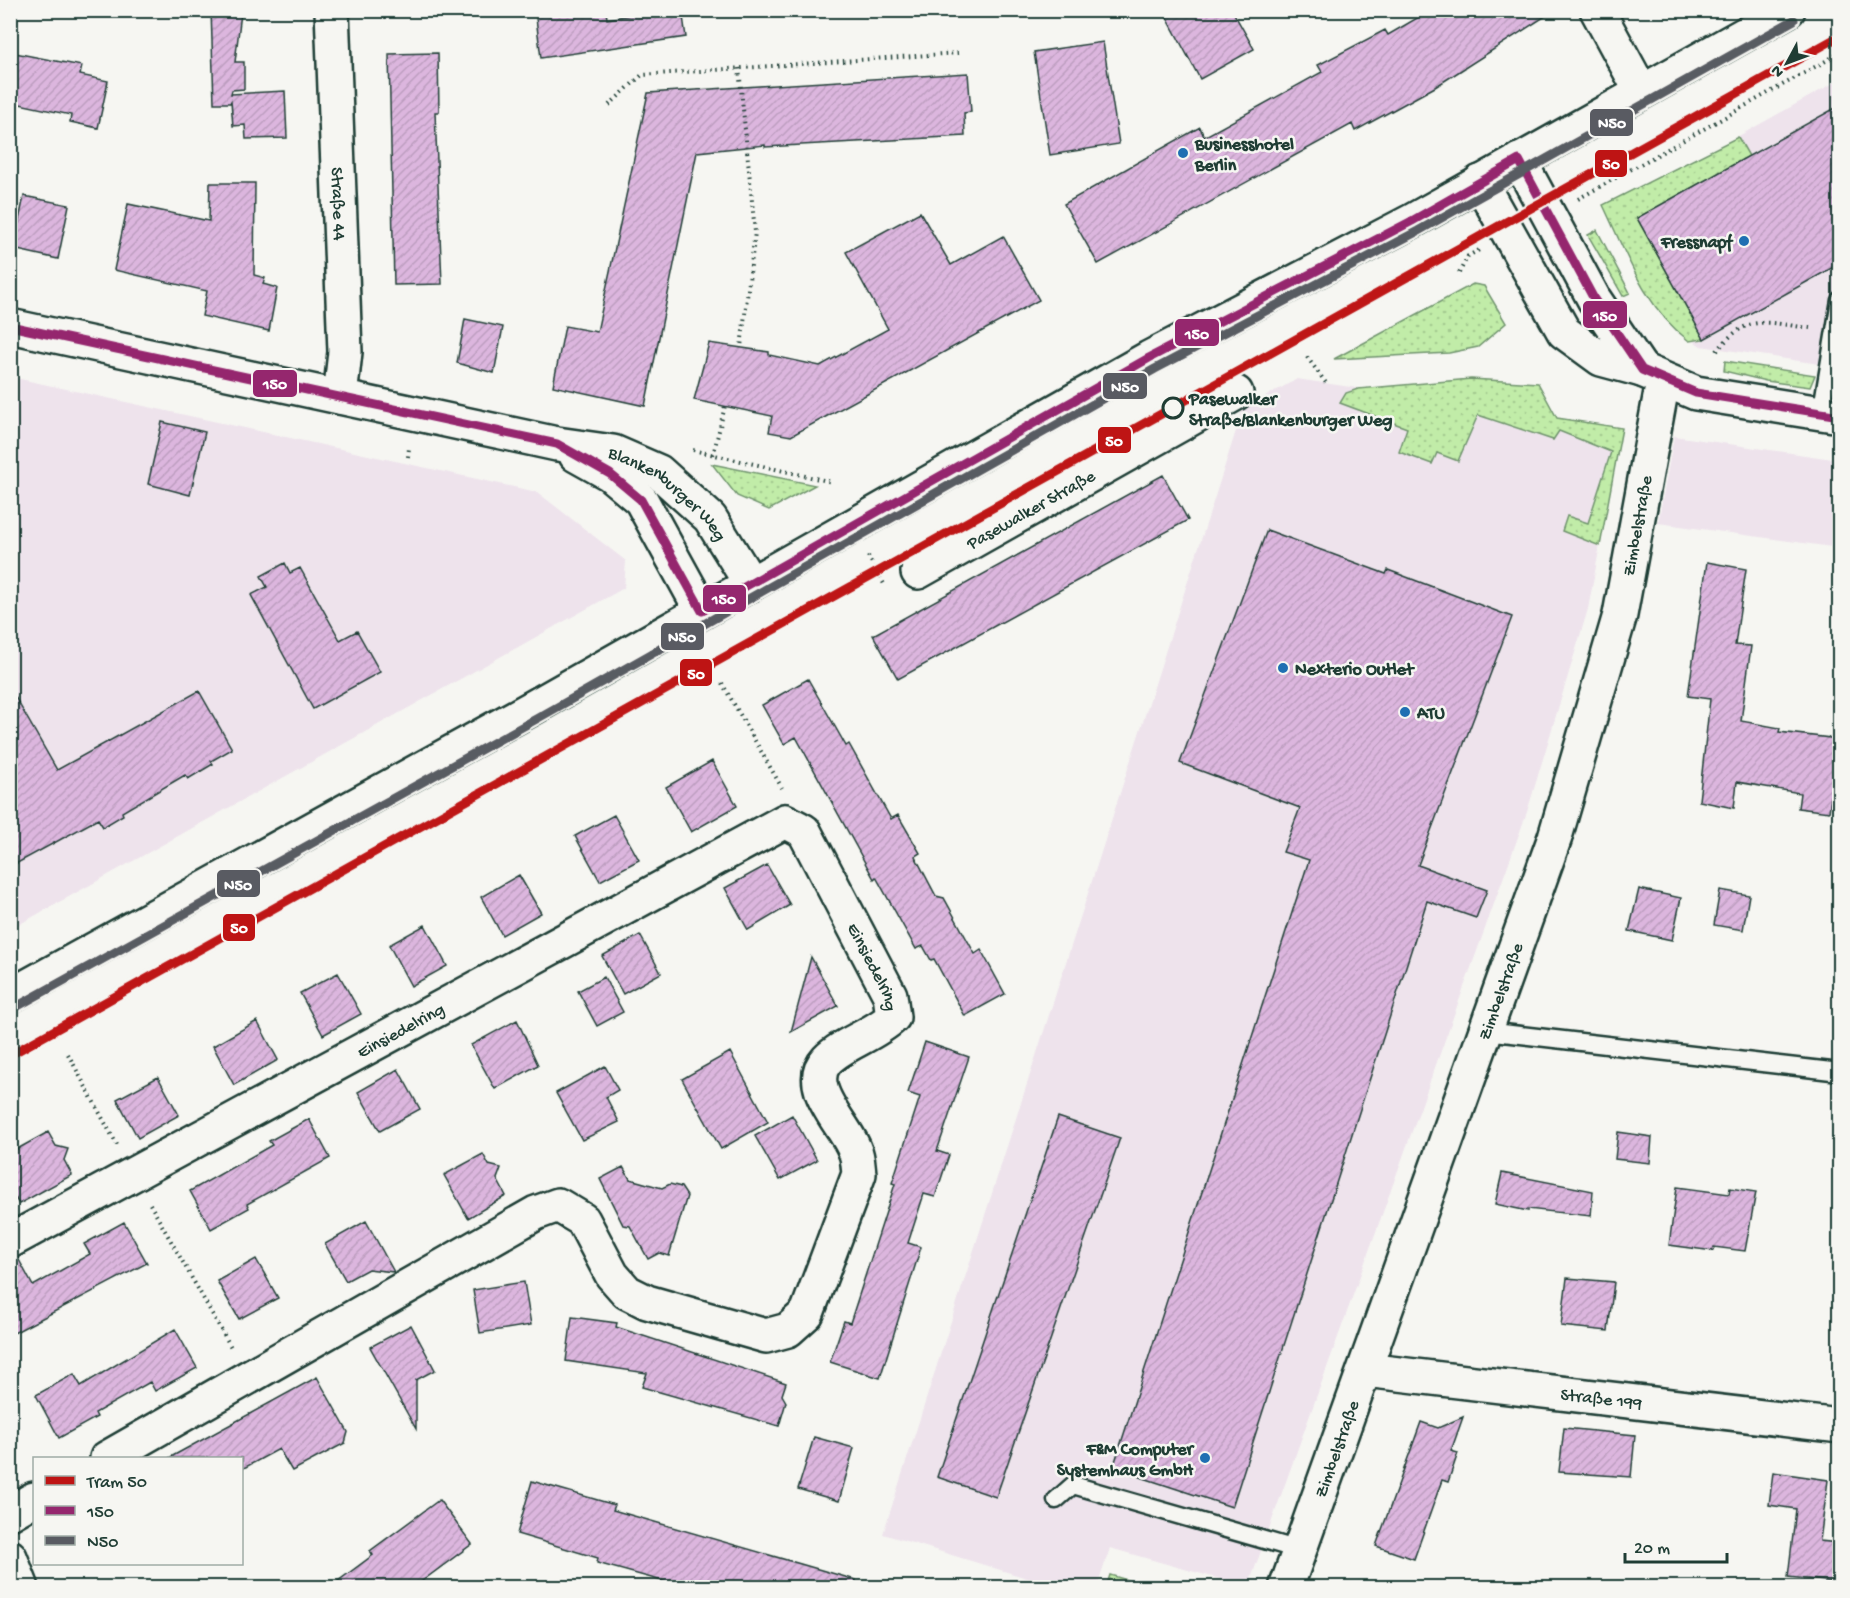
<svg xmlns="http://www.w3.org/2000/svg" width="1850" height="1598" viewBox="0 0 1850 1598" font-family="'Gochi Hand',sans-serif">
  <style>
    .built { fill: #eee3ec }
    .grass { fill: url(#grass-dots); stroke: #70946e; stroke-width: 1.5 }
    .green { fill: #c1eca8; stroke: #70946e; stroke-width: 1.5 }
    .building { fill: url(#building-hatch); stroke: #1f3d34; stroke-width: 1.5 }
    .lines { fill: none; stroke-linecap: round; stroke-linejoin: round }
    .service-casing { stroke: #1f3d34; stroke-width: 21 }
    .minor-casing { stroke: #1f3d34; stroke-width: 38 }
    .secondary-casing { stroke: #1f3d34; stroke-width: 38 }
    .path { stroke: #1f3d34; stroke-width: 4; stroke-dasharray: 1.5 4.5; stroke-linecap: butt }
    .service { stroke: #f6f6f2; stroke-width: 16 }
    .minor { stroke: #f6f6f2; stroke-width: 33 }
    .secondary { stroke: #f6f6f2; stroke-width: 33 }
    .bus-1-casing { stroke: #f6f6f2; stroke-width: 14 }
    .bus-2-casing { stroke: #f6f6f2; stroke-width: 14 }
    .bus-1 { stroke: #95276e; stroke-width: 9 }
    .bus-2 { stroke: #595b62; stroke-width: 9 }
    .tram-1-casing { stroke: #f6f6f2; stroke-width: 14 }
    .tram-1 { stroke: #be1414; stroke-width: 9 }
    .poi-dot { fill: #1f6fb2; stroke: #f6f6f2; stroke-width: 2 }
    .stop-dot { fill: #f6f6f2; stroke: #1f3d34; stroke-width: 3 }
    .labels { text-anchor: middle; stroke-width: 5; stroke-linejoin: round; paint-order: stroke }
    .poi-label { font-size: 18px; font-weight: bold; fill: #1f3d34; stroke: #f6f6f2; text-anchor: start }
    .street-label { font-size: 18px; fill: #1f3d34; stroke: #f6f6f2 }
    .stop-label { font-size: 18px; font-weight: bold; fill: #1f3d34; stroke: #f6f6f2; text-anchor: start }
    .line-badge { stroke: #f6f6f2; stroke-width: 2 }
    .badge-label { font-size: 16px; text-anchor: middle; font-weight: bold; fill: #fff }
  </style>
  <defs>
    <pattern id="grass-dots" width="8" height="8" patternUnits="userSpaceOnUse" patternTransform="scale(1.5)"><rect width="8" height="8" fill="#c1eca8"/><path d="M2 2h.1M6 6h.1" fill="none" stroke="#a5cb91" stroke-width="1.8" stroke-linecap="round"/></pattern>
    <pattern id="building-hatch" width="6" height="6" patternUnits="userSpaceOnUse" patternTransform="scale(1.5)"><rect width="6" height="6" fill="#dcb6de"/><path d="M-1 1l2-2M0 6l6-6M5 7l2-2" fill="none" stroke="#bc9dbf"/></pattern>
  </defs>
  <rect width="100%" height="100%" fill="#f6f6f2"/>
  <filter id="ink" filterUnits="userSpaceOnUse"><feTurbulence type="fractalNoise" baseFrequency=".0167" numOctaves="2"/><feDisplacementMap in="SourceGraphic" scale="12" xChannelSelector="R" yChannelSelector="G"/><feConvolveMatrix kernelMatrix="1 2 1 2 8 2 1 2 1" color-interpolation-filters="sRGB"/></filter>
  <g filter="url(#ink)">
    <path class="built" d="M 1839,80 L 1839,367 L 1701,346 L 1681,333 L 1608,209 Z
      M 11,377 L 537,492 L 626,561 L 624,588 L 11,929 Z
      M 1297,379 L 1622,428 L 1588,609 L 1527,812 L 1248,1587 L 1110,1548 L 1097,1587 L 1056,1587 L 883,1534 L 1243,409 Z
      M 1674,436 L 1839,460 L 1839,548 L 1658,523 Z"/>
    <path class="grass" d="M 1738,137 L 1749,156 L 1637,218 L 1704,339 L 1689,341 C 1644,307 1627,255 1603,205 Z
      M 1597,230 L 1630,293 L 1623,296 L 1588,235 Z
      M 1473,284 L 1484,286 L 1506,323 L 1478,347 L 1449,353 L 1334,359 Z
      M 1725,361 L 1815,375 L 1810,387 L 1766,381 L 1724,371 Z
      M 1471,379 L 1538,383 L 1557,418 L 1622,428 L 1600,546 L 1562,531 L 1567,516 L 1588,523 L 1611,452 L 1559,431 L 1553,440 L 1478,415 L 1458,461 L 1437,453 L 1432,464 L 1399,452 L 1407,428 L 1340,403 L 1346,393 L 1358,389 Z
      M 712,464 L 815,485 L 769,510 L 737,496 Z"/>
    <path class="green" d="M 1110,1575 L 1151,1587 L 1106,1587 Z"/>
    <path class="building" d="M 211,10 L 241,13 L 235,62 L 244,62 L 244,89 L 232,90 L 231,94 L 285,91 L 287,138 L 246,139 L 245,125 L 233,126 L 231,101 L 230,103 L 214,103 Z
      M 535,10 L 606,10 L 607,19 L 661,10 L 682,10 L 686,37 L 541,58 Z
      M 1163,10 L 1232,10 L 1254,49 L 1200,79 Z
      M 1431,10 L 1555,10 L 1435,87 L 1355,131 L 1352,124 L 1098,264 L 1064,204 L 1200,127 L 1204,137 L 1322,72 L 1318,65 L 1385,30 L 1388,35 Z
      M 1103,42 L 1119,144 L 1050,155 L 1034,52 Z
      M 10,52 L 82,66 L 80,75 L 108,81 L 98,128 L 70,122 L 71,115 L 10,102 Z
      M 438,53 L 439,112 L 435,112 L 442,284 L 394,285 L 389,54 Z
      M 968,73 L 971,112 L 964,113 L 965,136 L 765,147 L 765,145 L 697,152 L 645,406 L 553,386 L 565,326 L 597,332 L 648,93 Z
      M 1839,106 L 1839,264 L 1704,339 L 1637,218 Z
      M 210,183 L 255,183 L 254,275 L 265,278 L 263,284 L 277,288 L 269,331 L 202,316 L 207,291 L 114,270 L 128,204 L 209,221 Z
      M 24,196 L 69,205 L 58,259 L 13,249 Z
      M 920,212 L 951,265 L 1003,236 L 1039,300 L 791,436 L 769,432 L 772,416 L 694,400 L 709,343 L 769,352 L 769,355 L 820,366 L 888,329 L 846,252 Z
      M 465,319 L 503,327 L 494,373 L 457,363 Z
      M 162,422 L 205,432 L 190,495 L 148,484 Z
      M 1163,475 L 1188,520 L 898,679 L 873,635 Z
      M 1267,530 L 1386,574 L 1388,570 L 1512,617 L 1418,865 L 1487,890 L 1476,918 L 1427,901 L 1232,1507 L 1113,1468 L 1309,860 L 1283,852 L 1300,808 L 1180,763 Z
      M 1707,562 L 1746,569 L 1735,645 L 1751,646 L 1741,721 L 1780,728 L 1779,732 L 1839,739 L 1829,812 L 1798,808 L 1800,793 L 1737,782 L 1734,808 L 1699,801 L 1710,699 L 1688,696 Z
      M 285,563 L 290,573 L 300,568 L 340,640 L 357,631 L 380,672 L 313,709 L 251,595 L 267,587 L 261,576 Z
      M 808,679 L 846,746 L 849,744 L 891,819 L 898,815 L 920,853 L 915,856 L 936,896 L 944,898 L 975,954 L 981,950 L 1005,994 L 965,1016 L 934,959 L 931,960 L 923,946 L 916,949 L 876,877 L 874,879 L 796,737 L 784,744 L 762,705 Z
      M 10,688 L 57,770 L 199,691 L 232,749 L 211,761 L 213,764 L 188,779 L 185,775 L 122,812 L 123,815 L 103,827 L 98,819 L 10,867 Z
      M 712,761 L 737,806 L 691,832 L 666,787 Z
      M 614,815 L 639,860 L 600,881 L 575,836 Z
      M 767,865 L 790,905 L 748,930 L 725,888 Z
      M 519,875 L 541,913 L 502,935 L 481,897 Z
      M 1639,889 L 1681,898 L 1672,940 L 1629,931 Z
      M 1720,890 L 1749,895 L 1743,930 L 1714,925 Z
      M 425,925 L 447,966 L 411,986 L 389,945 Z
      M 640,935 L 661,973 L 623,994 L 602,956 Z
      M 811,957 L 838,1006 L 791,1032 Z
      M 338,973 L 361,1014 L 323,1035 L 300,993 Z
      M 604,977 L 623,1012 L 597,1026 L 578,991 Z
      M 517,1020 L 538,1065 L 495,1089 L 471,1045 Z
      M 257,1021 L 278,1060 L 234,1085 L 213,1046 Z
      M 925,1042 L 969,1057 L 937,1151 L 949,1155 L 935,1197 L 924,1194 L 908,1243 L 921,1247 L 880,1378 L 830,1362 L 844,1321 L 850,1323 L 895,1184 L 892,1183 L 920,1097 L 908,1093 Z
      M 730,1052 L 768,1122 L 721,1149 L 682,1079 Z
      M 605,1066 L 618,1090 L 606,1097 L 619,1122 L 582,1140 L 556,1093 Z
      M 398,1069 L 420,1109 L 380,1131 L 358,1092 Z
      M 158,1077 L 179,1115 L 138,1138 L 117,1099 Z
      M 792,1115 L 817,1160 L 780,1180 L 755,1136 Z
      M 1058,1117 L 1120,1138 L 996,1497 L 937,1477 Z
      M 309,1119 L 330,1158 L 247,1204 L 249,1208 L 211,1229 L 190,1191 L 272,1145 L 269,1141 Z
      M 48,1132 L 56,1146 L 68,1149 L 64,1160 L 72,1175 L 19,1204 L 10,1190 L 10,1153 Z
      M 1618,1132 L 1652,1137 L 1650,1163 L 1615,1159 Z
      M 483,1154 L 489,1165 L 501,1168 L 497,1179 L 506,1196 L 468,1218 L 444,1175 Z
      M 623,1167 L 630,1179 L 662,1188 L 670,1184 L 681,1187 L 687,1196 L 669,1256 L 659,1253 L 648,1259 L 630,1226 L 623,1225 L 600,1179 Z
      M 1502,1173 L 1593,1191 L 1591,1216 L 1528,1209 L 1528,1211 L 1495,1204 Z
      M 1677,1187 L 1729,1194 L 1730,1188 L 1756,1192 L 1745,1251 L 1714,1247 L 1713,1251 L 1669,1245 Z
      M 366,1221 L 394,1272 L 368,1269 L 346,1281 L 325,1244 Z
      M 124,1222 L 147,1263 L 10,1335 L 10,1260 L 18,1258 L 33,1286 L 90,1254 L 84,1244 Z
      M 256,1259 L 278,1298 L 239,1319 L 217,1281 Z
      M 1567,1278 L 1614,1282 L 1608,1331 L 1561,1326 Z
      M 524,1282 L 531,1325 L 480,1333 L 473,1290 Z
      M 572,1317 L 617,1323 L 616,1327 L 786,1383 L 782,1395 L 786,1402 L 779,1426 L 642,1387 L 647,1373 L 566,1361 Z
      M 411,1325 L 435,1370 L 416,1380 L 416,1429 L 370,1347 Z
      M 175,1329 L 197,1368 L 155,1391 L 150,1382 L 95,1413 L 97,1417 L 59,1438 L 36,1395 L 74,1374 L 81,1386 Z
      M 317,1377 L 348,1432 L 345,1443 L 292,1471 L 279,1449 L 242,1469 L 242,1458 L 169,1458 Z
      M 1463,1417 L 1451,1451 L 1458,1453 L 1448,1482 L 1442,1480 L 1414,1559 L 1376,1546 L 1421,1422 L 1438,1428 Z
      M 1564,1428 L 1635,1435 L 1631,1477 L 1559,1472 Z
      M 814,1437 L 854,1448 L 839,1501 L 798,1489 Z
      M 1773,1472 L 1828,1480 L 1820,1541 L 1838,1543 L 1834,1582 L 1788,1577 L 1796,1509 L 1769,1505 Z
      M 532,1481 L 615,1505 L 613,1510 L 856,1580 L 855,1587 L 684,1587 L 597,1563 L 598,1558 L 517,1534 Z
      M 439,1500 L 472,1544 L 414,1587 L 330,1587 L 373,1555 L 370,1551 Z"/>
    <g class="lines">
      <defs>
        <path id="service" d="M 1821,414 L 1840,300
          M 1486,1031 L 1840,1072
          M 1056,1500 L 1073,1485 L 1299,1550"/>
        <g id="minor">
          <path id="s1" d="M 332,10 L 345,352 L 340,397"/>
          <path d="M 1597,10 L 1641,91"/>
          <path id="s2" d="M 918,572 L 1236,393"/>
          <path id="s3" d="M 10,1241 L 785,821 L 804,831 L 890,995 L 893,1017 C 874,1035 842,1044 827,1060 C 802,1087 847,1126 855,1151 C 858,1157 858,1166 859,1174 L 807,1313 L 788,1330 L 766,1336 L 647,1302 L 627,1292 L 612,1275 L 583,1220 L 558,1205 L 536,1213 L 107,1458"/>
          <path id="s4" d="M 1365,1370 L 1840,1426"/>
          <path d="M 10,1513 L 34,1499"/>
          <path d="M 10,1557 L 22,1588"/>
          <path id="s5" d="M 1286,1588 L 1555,837 L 1620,615 L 1663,381"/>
        </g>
        <g id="secondary">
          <path d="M 1519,160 L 1594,299 L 1642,370"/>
          <path d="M 1480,182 L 1564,332 L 1601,359 L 1642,370 L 1696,393 L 1840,416"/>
          <path id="s6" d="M 10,326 L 557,444 L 613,452 L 659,472 L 710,518 L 751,584"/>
          <path d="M 576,455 L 610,474 L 641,500 L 702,611"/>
          <path d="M 10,996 L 532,708 L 1149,358 L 1412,221 L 1788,10"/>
        </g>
      </defs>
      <use href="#service" class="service-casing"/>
      <use href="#minor" class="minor-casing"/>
      <use href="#secondary" class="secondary-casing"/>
      <path class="path" d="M 739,68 L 755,232 L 741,347
        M 609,105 L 642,75 L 958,53
        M 1578,199 L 1840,53
        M 1459,273 L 1468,256 L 1481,249
        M 1717,351 C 1748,312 1766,323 1810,328
        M 1307,357 L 1326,383
        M 693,450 L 832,482
        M 713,455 L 725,406
        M 408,457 L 409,448
        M 868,556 L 884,584
        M 722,683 L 782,788
        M 68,1054 L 117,1145
        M 150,1204 L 232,1349"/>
      <use href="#service" class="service"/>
      <use href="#minor" class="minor"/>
      <use href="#secondary" class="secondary"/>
      <defs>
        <path id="bus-1" d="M 10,326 L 557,444 L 610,474 L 641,500 L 702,611 L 1149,358 L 1412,221 L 1519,160 L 1594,299 L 1642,370 L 1696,393 L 1840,416"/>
        <path id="bus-2" d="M 16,1007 L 538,718 L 1155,369 L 1418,231 L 1794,20"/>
      </defs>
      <use href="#bus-1" class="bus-1-casing"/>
      <use href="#bus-2" class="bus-2-casing"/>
      <use href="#bus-1" class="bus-1"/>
      <use href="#bus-2" class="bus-2"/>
      <defs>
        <path id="tram-1" d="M 10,1055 L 1840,36"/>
      </defs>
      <use href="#tram-1" class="tram-1-casing"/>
      <use href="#tram-1" class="tram-1"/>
    </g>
  </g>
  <g class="poi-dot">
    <circle cx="1183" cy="153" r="6"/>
    <circle cx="1744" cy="241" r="6"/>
    <circle cx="1283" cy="668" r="6"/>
    <circle cx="1405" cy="712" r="6"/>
    <circle cx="1205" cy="1458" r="6"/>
  </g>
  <circle class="stop-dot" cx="1173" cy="408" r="10"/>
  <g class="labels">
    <g class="poi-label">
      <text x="1195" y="149">Businesshotel<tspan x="1195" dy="21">Berlin</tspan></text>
      <text x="1732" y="247" text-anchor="end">Fressnapf</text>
      <text x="1295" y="674">Nexterio Outlet</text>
      <text x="1417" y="718">ATU</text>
      <text x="1193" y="1454" text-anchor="end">F&amp;M Computer<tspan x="1193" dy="21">Systemhaus GmbH</tspan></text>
    </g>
    <g class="street-label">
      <text dy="6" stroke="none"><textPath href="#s1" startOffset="194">Straße 44</textPath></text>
      <text dy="6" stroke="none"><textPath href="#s6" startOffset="686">Blankenburger Weg</textPath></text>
      <text dy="6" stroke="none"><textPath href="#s2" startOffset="129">Pasewalker Straße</textPath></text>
      <text dy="6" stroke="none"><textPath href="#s5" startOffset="1120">Zimbelstraße</textPath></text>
      <text dy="6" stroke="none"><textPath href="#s3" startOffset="1056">Einsiedelring</textPath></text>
      <text dy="6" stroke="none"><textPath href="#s5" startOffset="634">Zimbelstraße</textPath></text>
      <text dy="6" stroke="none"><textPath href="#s3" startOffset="444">Einsiedelring</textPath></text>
      <text dy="6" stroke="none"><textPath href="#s4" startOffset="238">Straße 199</textPath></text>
      <text dy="6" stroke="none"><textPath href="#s5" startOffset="148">Zimbelstraße</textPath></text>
    </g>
    <g class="stop-label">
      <text x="1189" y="404">Pasewalker<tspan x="1189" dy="21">Straße/Blankenburger Weg</tspan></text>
    </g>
  </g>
  <g class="line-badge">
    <rect x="1589" y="108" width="45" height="29" rx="6" fill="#595b62"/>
    <rect x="1594" y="149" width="34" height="29" rx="6" fill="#be1414"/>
    <rect x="1582" y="300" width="46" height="29" rx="6" fill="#95276e"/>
    <rect x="1174" y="318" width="46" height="29" rx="6" fill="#95276e"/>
    <rect x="252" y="369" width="46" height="29" rx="6" fill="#95276e"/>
    <rect x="1102" y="372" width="46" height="28" rx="6" fill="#595b62"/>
    <rect x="1097" y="426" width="35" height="28" rx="6" fill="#be1414"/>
    <rect x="702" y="584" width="45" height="29" rx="6" fill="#95276e"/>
    <rect x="660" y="622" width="45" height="29" rx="6" fill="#595b62"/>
    <rect x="679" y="658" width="34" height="29" rx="6" fill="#be1414"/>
    <rect x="216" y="869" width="45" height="29" rx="6" fill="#595b62"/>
    <rect x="222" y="913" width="34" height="29" rx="6" fill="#be1414"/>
  </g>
  <g class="badge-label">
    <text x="1612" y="128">N50</text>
    <text x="1611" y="169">50</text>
    <text x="1605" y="321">150</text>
    <text x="1197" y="339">150</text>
    <text x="275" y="389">150</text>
    <text x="1125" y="392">N50</text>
    <text x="1114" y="446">50</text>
    <text x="724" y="604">150</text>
    <text x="682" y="642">N50</text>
    <text x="696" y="679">50</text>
    <text x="238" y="890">N50</text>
    <text x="239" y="933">50</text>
  </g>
  <rect width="1850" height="1598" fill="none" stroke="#f6f6f2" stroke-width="36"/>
  <rect x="18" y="18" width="1814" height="1562" fill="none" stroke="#1f3d34" stroke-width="2" filter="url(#ink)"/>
  <rect x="33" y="1457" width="210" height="108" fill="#f6f6f2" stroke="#a0aca6" stroke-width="1.5"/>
  <rect x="45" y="1476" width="30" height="9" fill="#be1414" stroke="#a0aca6" stroke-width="1.5"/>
  <text x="87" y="1487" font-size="18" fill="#1f3d34">Tram 50</text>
  <rect x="45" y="1506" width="30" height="9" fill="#95276e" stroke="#a0aca6" stroke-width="1.5"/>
  <text x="87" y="1517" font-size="18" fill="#1f3d34">150</text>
  <rect x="45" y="1536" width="30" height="9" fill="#595b62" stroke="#a0aca6" stroke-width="1.5"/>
  <text x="87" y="1547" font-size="18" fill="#1f3d34">N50</text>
  <g transform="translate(1787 63) rotate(229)" stroke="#f6f6f2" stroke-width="4.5" paint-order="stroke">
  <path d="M0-4.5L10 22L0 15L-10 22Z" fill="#1f3d34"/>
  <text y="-9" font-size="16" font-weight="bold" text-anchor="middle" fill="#1f3d34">N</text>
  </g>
  <path d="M1625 1553v9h102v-9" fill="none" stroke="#1f3d34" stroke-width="3"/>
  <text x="1634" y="1553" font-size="18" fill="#1f3d34" stroke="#f6f6f2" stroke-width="4.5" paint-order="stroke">20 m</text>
</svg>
